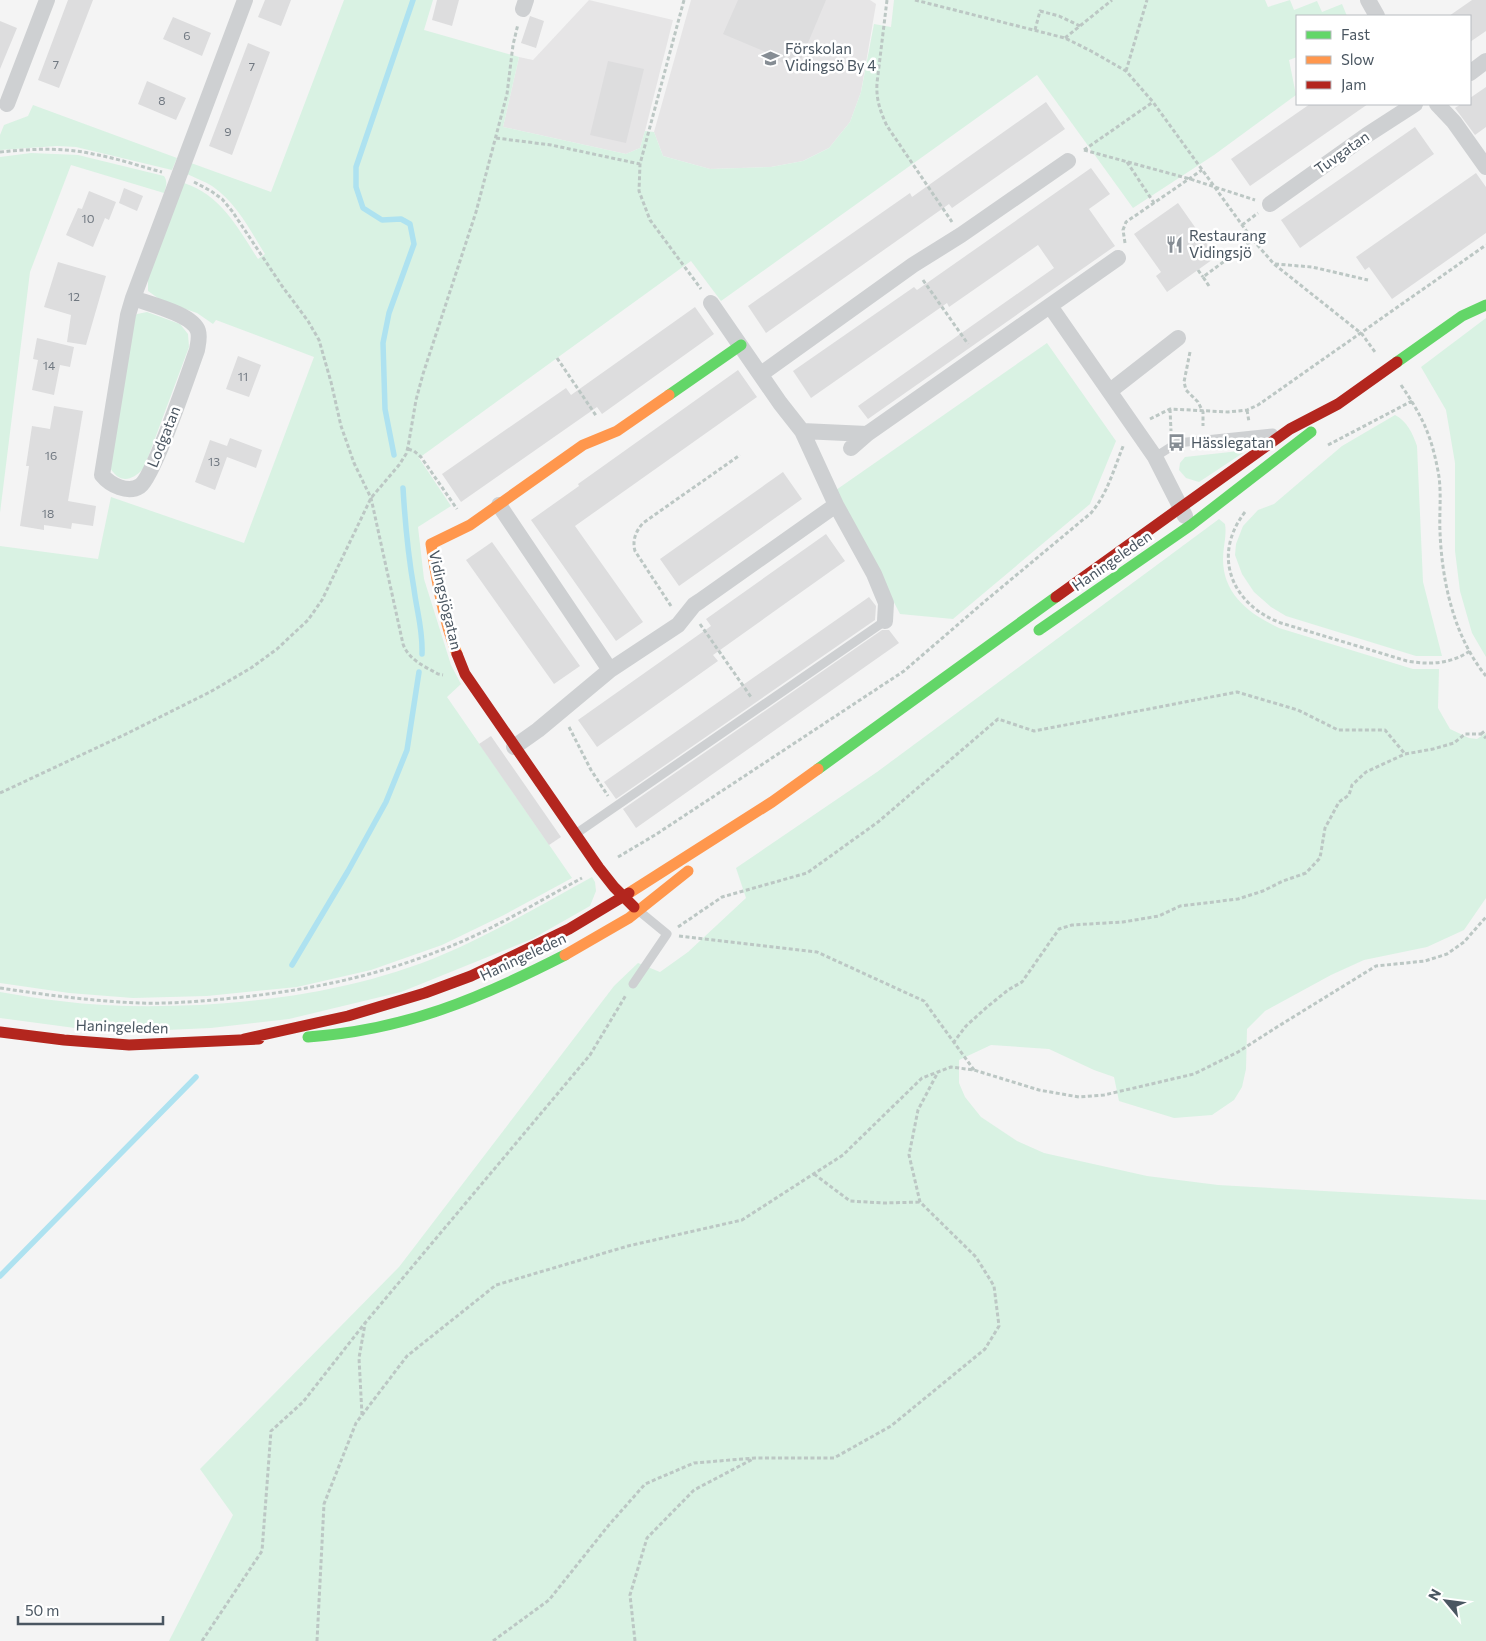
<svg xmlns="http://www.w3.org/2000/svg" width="1486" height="1641" viewBox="0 0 1486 1641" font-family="Commissioner,sans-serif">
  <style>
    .education { fill: #e6e5e6 }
    .green { fill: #d9f2e3 }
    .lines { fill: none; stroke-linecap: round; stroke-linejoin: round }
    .stream { stroke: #aee2f0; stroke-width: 5.5 }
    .building { fill: #ddddde }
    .path { stroke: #bcc7c4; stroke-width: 3; stroke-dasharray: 4 2.5; stroke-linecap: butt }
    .lane { stroke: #ced0d2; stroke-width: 9 }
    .street { stroke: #ced0d2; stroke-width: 16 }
    .fast { stroke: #63d668; stroke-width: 11 }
    .slow { stroke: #ff974d; stroke-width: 11 }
    .jam { stroke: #b3261e; stroke-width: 11 }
    .labels { text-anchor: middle; stroke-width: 5; stroke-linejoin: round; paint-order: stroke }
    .number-label { font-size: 12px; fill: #707881 }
    .poi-label { font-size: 15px; fill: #4a5661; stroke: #fff; text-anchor: start }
    .street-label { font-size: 15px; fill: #4a5661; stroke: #fff }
  </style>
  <rect width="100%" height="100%" fill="#f4f4f4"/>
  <path class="education" d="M 589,0 L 673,20 L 645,131 L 640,148 L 626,154 L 503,127 L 519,57 L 533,60 Z
    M 691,0 L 870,0 L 876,4 L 861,92 L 850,122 L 829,148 L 803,161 L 771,167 L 710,169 L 663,156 L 654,132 Z"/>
  <path class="green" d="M 344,0 L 433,0 L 424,30 L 519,57 L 503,127 L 626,154 L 640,148 L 645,131 L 654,132 L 663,156 L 710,169 L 771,167 L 803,161 L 829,148 L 850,122 L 861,92 L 874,24 L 891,27 L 894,0 L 1265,0 L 1268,7 L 1290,0 L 1294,10 L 1317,1 L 1322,12 L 1342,4 L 1347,16 L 1297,16 L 1297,57 L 1289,60 L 1296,95 L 1214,155 L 1133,208 L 1037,75 L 721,301 L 691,261 L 419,458 L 451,506 L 418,527 L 424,579 L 451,665 L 461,684 L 447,697 L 572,878 L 504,915 L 442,945 L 371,970 L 297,987 L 207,996 L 133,998 L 69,993 L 0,983 L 0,546 L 98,559 L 111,497 L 244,543 L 314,357 L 216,320 L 213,324 L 197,313 L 162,301 L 148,291 L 148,276 L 184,183 C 221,195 238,228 258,259 L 265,254 C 250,230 236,202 212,186 C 204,181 195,178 187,174 L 191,163 L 271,192 Z
    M 33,105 L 177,158 L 172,170 L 76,147 L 57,146 L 0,150 L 0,135 L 4,125 L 28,116 Z
    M 31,153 L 78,155 L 164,176 C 168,182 166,187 164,193 L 71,165 L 30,272 L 0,513 L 0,157 Z
    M 147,312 L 180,324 L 188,334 L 189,347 L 144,468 C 131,482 119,484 109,466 L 132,321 L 137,314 Z
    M 1486,318 L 1486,657 L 1472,633 L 1460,591 L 1455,551 L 1455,463 L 1446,410 L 1421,367 Z
    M 1047,343 L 1116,441 L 1090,504 L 953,619 L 900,614 L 836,490 Z
    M 1395,415 C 1407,421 1413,434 1417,446 L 1423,582 L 1442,656 L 1416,656 L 1286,616 L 1271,607 L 1254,592 L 1242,574 L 1235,555 L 1236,544 L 1243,526 L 1258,510 L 1274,504 L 1342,446 Z
    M 1239,451 L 1243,453 L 1199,482 L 1186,478 L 1179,470 L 1180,463 L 1185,457 Z
    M 1219,519 L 1225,524 C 1227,536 1223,547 1223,559 C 1223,595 1250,614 1279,628 L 1413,669 L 1439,669 L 1438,708 L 1450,729 L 1469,738 L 1477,739 L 1486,733 L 1486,898 L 1464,930 L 1427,947 L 1364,960 L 1331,975 L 1265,1011 L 1247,1029 L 1246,1069 L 1242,1087 L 1234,1100 L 1212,1115 L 1174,1118 L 1119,1101 L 1114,1077 L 1094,1070 L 1049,1049 L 991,1045 L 959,1060 L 959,1083 L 965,1097 L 981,1117 L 1017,1141 L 1044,1153 L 1147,1176 L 1218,1185 L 1486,1200 L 1486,1641 L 169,1641 L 233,1515 L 200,1469 L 399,1267 L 614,986 L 638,963 L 660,972 L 688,952 L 746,898 L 736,868 L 877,772 Z
    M 592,877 L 595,882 L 596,891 L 590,906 L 532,939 L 401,992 L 289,1019 L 211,1028 L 144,1031 L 75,1028 L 0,1018 L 0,992 C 20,995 40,999 60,1001 C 106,1007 153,1007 200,1005 C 288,1000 377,985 458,948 C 504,927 548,901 592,877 Z"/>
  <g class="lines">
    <path class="stream" d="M 394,455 L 385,409 L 383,343 L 389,313 L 414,244 L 410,224 L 401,219 L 382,220 L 363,208 L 356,187 L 356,167 L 413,0
      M 403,488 C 405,522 408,555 414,589 C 417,613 423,629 422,654
      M 292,965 L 348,871 L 386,802 L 407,750 L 419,672
      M 0,1276 L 196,1077"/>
  </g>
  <path class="building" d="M 68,0 L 93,0 L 59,88 L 38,80 Z
    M 265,0 L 291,0 L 281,26 L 258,17 Z
    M 437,0 L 459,0 L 452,26 L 432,20 Z
    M 738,0 L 826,0 L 797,69 L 774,59 L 775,56 L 723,34 Z
    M 1472,0 L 1486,0 L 1486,31 L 1470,42 L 1470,16 L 1449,16 Z
    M 530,16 L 544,21 L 536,48 L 521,43 Z
    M 173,17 L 211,33 L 202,56 L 163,39 Z
    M 0,21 L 17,28 L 0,69 Z
    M 248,43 L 270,52 L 232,155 L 209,146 Z
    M 608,61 L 644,69 L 626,143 L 590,135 Z
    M 147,81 L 186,98 L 176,120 L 138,104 Z
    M 1486,87 L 1486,127 L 1475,135 L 1455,108 L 1461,104 L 1470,104 L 1470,98 Z
    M 1046,102 L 1065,129 L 952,208 L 949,204 L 766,333 L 748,306 L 910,193 L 912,197 Z
    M 1310,104 L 1368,104 L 1250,186 L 1231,159 Z
    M 1415,127 L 1434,154 L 1300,248 L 1281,220 Z
    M 1091,168 L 1110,194 L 1089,209 L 1115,246 L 868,419 L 858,406 L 1054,268 L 1038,245 L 949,307 L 947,303 L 811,398 L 793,371 L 914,287 L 917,290 Z
    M 1476,173 L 1486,187 L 1486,233 L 1392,299 L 1369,267 L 1365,270 L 1356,257 Z
    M 124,188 L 143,196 L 137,211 L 119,203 Z
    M 89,191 L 116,202 L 109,220 L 105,218 L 93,247 L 66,235 L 78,208 L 82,209 Z
    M 1178,203 L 1216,257 L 1167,292 L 1156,276 L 1161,272 L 1134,234 Z
    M 58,262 L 106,276 L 86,345 L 67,342 L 71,315 L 44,307 Z
    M 695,307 L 714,334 L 602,414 L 597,407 L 461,502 L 442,474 L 566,388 L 571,395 Z
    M 37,338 L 74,347 L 70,367 L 60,365 L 54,395 L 32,390 L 38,360 L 33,359 Z
    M 238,356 L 261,365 L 249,397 L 226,389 Z
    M 738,370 L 757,397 L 575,526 L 643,622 L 616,641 L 531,520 L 579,486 L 578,484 Z
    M 54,406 L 83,411 L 68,501 L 96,506 L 93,526 L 72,523 L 71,529 L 44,525 L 44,530 L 20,526 L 29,466 L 26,466 L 32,426 L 50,429 Z
    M 230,438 L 262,450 L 256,468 L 227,457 L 215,490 L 195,482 L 210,440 L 227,446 Z
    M 783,472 L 802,499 L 679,586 L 660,559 Z
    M 826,534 L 845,561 L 713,655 L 718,661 L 597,747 L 578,720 L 711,626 L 706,619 Z
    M 492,542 L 580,666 L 554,684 L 466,560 Z
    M 869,597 L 876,606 L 875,620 L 616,799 L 604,782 Z
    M 882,630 L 889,630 L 899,643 L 636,828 L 623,809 Z
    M 491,736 L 561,837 L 549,845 L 479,744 Z"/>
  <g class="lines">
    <path class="path" d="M 684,0 L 640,164 L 639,191 L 650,220 L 701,289
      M 887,0 L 877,83 C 876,99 880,111 887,126 L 952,222
      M 915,0 L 1065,38 L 1091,51 L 1126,71 L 1153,102 L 1253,240 L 1274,264 L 1362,334 L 1375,352
      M 1035,30 L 1040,11 L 1059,16 L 1080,26
      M 1065,38 L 1112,0
      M 1126,71 L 1147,0
      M 496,138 L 551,145 L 640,164
      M 1084,150 L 1190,179 L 1255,200
      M 1084,150 L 1153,102
      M 0,152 C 31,149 62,147 93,154 C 116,158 139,166 162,172
      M 1127,162 L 1154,203
      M 194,182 L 211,191 L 222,199 L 232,211 L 282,286 L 308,321 L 319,340 L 331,382 L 341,426 L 354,463 L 371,498 L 403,644 C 409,660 424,666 438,674 L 443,675
      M 1242,225 L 1258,213
      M 1125,243 L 1123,230 L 1126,222 L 1202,170
      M 1275,264 L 1312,267 L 1368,280
      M 1198,270 L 1203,277
      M 923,280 L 968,344
      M 1209,286 L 1203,277 L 1253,240
      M 1190,352 L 1184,382 L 1186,390 L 1198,402 L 1203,412 L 1203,426
      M 557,358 L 597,417
      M 1401,385 C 1422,416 1431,434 1438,471 C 1442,491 1439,513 1440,532 C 1442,582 1454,637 1486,676
      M 1170,409 L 1171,431
      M 1247,410 L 1249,422
      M 1150,419 L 1170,409 L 1228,412 L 1247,410 L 1258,405 L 1486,245
      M 1328,445 L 1412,401
      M 408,449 L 414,451 L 421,457 L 457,509
      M 1245,512 C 1211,556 1232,605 1281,623 L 1407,661 C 1430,665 1450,664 1470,651
      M 671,606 L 635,551 C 632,540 636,531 643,523 L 740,455
      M 700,624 L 751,697
      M 569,727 L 591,770 L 608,796
      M 1481,734 L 1486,730
      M 0,793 L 124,735 L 210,692 L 251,668 L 277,649 L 293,634 L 308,620 L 322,600 L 371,498 L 399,465 L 406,454 L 408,447 L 416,400 L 423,374 L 476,212 L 507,94 L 513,45 L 518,24
      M 618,857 L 655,835 L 904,671 L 984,602 L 1091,513 C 1108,493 1114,468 1124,444
      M 678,927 L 722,897 L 807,873 L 878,822 L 998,719 L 1034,731 L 1237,692 L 1298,710 L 1338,730 L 1385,730 L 1405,754
      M 679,936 L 817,952 L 924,1001 L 974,1070
      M 0,988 C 46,995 93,1001 139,1003 C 171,1004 203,1001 234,998 C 311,990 379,976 451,946 C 496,928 539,901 582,878
      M 953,1043 L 966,1026 L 987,1007 L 1008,990 L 1022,982 L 1059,929 L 1072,925 L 1123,922 L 1159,916 L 1180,906 L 1238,899 L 1263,891 L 1283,881 L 1306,873 L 1320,858 L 1325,828 L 1339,802 L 1349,795 L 1352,785 L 1366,772 L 1405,754 L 1433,749 L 1454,743 L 1465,734 L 1481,734 L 1486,738
      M 814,1174 L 850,1201 L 884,1203 L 920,1202
      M 362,1415 L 359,1358 L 365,1324
      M 202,1641 L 262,1551 L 271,1431 L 303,1402 L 365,1323 L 590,1055 L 626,995
      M 317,1641 L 324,1504 L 356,1423 L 407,1356 L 496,1285 L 628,1246 L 742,1220 L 843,1155 L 922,1078 L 951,1067 L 974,1070 L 1039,1090 L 1079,1097 L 1104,1095 L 1194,1074 L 1238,1052 L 1277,1027 L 1376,966 L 1425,961 L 1447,954 L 1464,942 L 1486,917
      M 493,1641 L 549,1600 L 608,1526 L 645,1484 L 694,1463 L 755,1458 L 834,1458 L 891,1426 L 985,1349 L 999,1326 L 994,1286 L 976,1257 L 920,1202 L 909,1155 L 918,1110 L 938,1072
      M 635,1641 L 630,1595 L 647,1538 L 694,1490 L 753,1459"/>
    <path class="lane" d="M 1155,457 L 1177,443 L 1273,433
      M 577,833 L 885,621
      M 633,984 L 667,934 L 639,911"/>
    <path class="street" d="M 1368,0 L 1377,16
      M 523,9 L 526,0
      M 1470,73 L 1486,61
      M 7,104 L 47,0
      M 1437,104 L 1454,122 L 1486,167
      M 1270,204 L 1367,135 L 1415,104
      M 133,298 C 149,304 193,314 198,331 C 200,337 198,344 197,350 C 189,372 154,476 140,486 C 128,494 110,485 102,475 L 128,315 L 133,298 L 245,0
      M 711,303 L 780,403 L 802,431 L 867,434
      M 1050,306 L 1155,457 L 1185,516
      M 761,374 L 913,265 L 961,235 L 1068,161
      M 1110,391 L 1178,338
      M 802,431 L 836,505 L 874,574 L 886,603 L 885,621
      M 851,448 L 867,434 L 1118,258
      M 499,505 L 610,670
      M 514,747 L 538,730 L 610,670 L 678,625 L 694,605 L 700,601 L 836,505"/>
    <path class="fast" d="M 1397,362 L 1462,316 L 1486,305
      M 669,395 L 741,345
      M 1039,630 L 1191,525 L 1311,432
      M 818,769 L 1056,597
      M 308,1037 C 405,1030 479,999 565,955"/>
    <path class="slow" d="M 457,654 C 443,619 437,581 431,544 L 470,525 L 583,445 L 617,431 L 669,395
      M 629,893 L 772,802 L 818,769
      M 565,955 L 629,918 L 688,871"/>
    <path class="jam" d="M 1056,597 L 1290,429 L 1338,404 L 1397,362
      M 457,654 L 465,674 L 599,868 L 614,887 L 634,907
      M 0,1032 L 64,1040 L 129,1045 L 259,1039
      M 244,1039 L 348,1016 L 425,993 L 471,976 L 569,929 L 629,893"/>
  </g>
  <defs>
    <symbol id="school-bare" viewBox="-9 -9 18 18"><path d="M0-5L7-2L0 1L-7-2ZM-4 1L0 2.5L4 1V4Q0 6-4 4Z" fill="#868d94" stroke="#fff" stroke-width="2.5" paint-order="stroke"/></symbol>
    <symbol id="restaurant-bare" viewBox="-9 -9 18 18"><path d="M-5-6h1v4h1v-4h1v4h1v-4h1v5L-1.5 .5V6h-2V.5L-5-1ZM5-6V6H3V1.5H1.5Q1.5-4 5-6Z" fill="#868d94" stroke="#fff" stroke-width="2.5" paint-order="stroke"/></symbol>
    <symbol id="bus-bare" viewBox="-9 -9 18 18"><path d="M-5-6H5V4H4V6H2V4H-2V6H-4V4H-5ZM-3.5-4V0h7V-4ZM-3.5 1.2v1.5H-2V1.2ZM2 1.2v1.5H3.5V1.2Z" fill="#868d94" stroke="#fff" stroke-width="2.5" paint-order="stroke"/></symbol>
  </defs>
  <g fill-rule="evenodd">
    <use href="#school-bare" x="758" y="46" width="25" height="25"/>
    <use href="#restaurant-bare" x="1162" y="232" width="25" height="25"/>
    <use href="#bus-bare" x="1164" y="430" width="25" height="25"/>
  </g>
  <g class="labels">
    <g class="number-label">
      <text x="187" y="40">6</text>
      <text x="56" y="69">7</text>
      <text x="252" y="71">7</text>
      <text x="162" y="105">8</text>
      <text x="228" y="136">9</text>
      <text x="88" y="223">10</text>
      <text x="74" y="301">12</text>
      <text x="49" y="370">14</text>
      <text x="243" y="381">11</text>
      <text x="51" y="460">16</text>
      <text x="214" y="466">13</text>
      <text x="48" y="518">18</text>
    </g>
    <g class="poi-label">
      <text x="785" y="54">Förskolan<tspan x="785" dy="17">Vidingsö By 4</tspan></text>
      <text x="1189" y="241">Restaurang<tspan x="1189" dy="17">Vidingsjö</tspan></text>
      <text x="1191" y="448">Hässlegatan</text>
    </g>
    <g class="street-label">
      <text transform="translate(1342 153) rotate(-35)" y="5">Tuvgatan</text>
      <text transform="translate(164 437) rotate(-68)" y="5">Lodgatan</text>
      <text transform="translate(1112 561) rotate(-35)" y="5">Haningeleden</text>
      <text transform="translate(445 600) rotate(77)" y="5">Vidingsjögatan</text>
      <text transform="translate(523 957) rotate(-25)" y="5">Haningeleden</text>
      <text transform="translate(122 1027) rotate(2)" y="5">Haningeleden</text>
    </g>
  </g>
  <rect x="1296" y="15" width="175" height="90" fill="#ffffff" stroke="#b7bbc0"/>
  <rect x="1306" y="31" width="25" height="8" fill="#63d668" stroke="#b7bbc0"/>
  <text x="1341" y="40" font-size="15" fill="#4a5661">Fast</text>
  <rect x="1306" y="56" width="25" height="8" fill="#ff974d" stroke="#b7bbc0"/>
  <text x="1341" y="65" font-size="15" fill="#4a5661">Slow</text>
  <rect x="1306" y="81" width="25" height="8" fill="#b3261e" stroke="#b7bbc0"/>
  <text x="1341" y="90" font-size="15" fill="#4a5661">Jam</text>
  <g transform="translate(1446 1601) rotate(299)" stroke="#ffffff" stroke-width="4" paint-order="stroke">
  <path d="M0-4L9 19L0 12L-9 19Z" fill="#4a5661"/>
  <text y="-8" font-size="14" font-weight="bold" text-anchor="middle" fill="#4a5661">N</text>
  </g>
  <path d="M18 1616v8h145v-8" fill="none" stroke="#4a5661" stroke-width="2.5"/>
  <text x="25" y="1616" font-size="15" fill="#4a5661" stroke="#ffffff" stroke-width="4" paint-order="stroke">50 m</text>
</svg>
